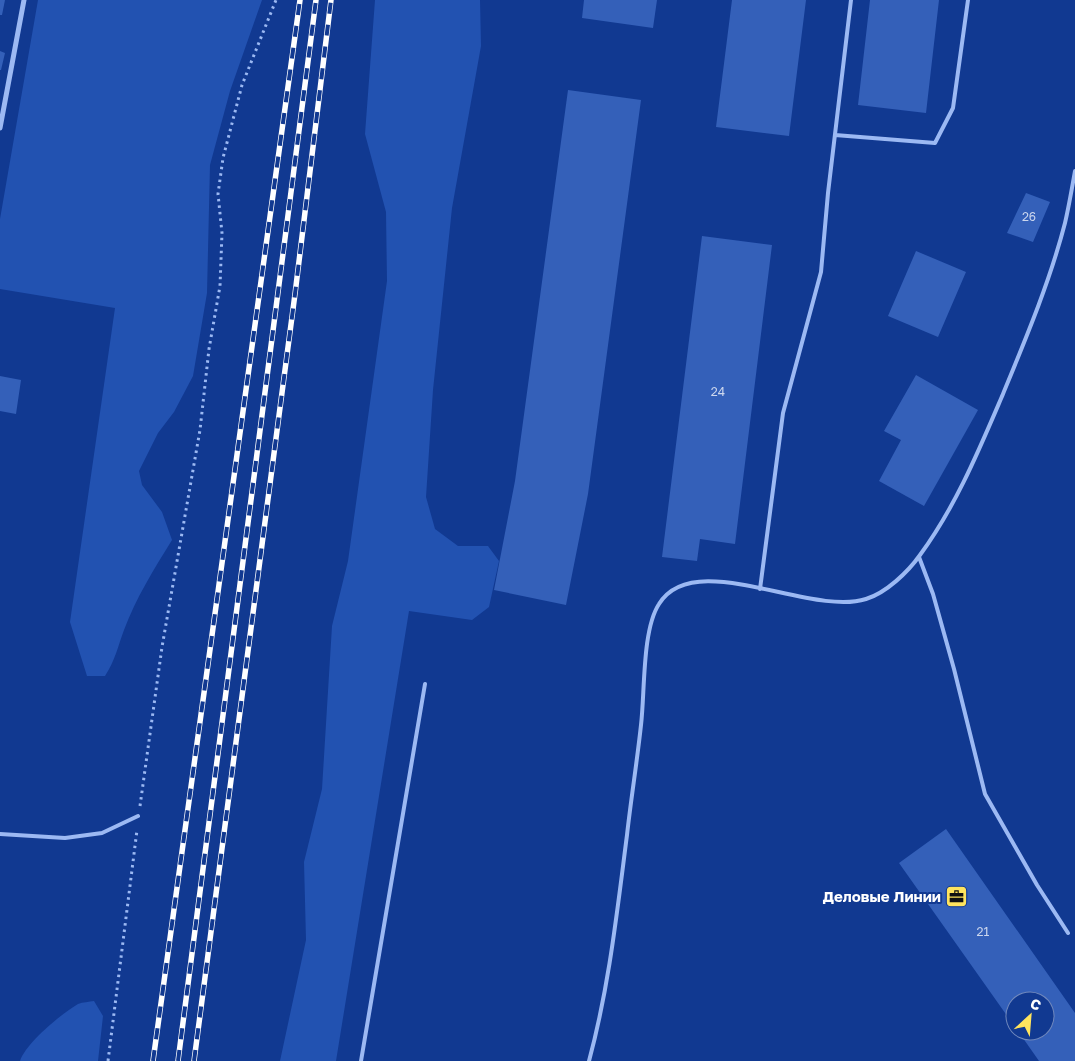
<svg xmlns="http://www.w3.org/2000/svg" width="1075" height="1061" viewBox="0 0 1075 1061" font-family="'Golos Text',sans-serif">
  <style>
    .green { fill: #2252b1 }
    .building { fill: #3460b9 }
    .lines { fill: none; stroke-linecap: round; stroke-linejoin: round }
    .path { stroke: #9cb9f3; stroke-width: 3; stroke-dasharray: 2.5 4; stroke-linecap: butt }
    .service { stroke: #9cb9f3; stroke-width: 4 }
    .minor { stroke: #9cb9f3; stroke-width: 5 }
    .rail-casing { stroke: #fff; stroke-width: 5.5 }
    .rail { stroke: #113991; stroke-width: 4; stroke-dasharray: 11; stroke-linecap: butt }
    .labels { text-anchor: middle; stroke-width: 4; stroke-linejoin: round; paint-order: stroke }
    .number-label { font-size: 12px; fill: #ccd7ee }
    .poi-label { font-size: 15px; font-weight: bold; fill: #fff; stroke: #113991; text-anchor: end }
  </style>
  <rect width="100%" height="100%" fill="#113991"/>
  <path class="green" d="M 38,0 L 262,0 L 230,91 L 210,165 L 207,293 L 193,376 L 174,412 L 158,433 L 139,471 L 142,485 L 162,512 L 172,540 C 154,569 136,598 124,630 C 118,646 115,661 105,676 L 87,676 L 70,622 L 115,308 L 0,289 L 0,219 Z
    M 375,0 L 480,0 L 481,46 L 452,208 L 433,390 L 426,497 L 435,529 L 458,546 L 488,546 L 499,561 L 489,607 L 472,620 L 409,611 L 336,1061 L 280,1061 L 306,940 L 304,862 L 322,789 L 332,626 L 348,561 L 387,281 L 386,212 L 365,134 Z
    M 94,1001 L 103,1016 L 98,1061 L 20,1061 C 26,1043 61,1014 78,1004 C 83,1002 89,1002 94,1001 Z"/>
  <path class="building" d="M 0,0 L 5,0 L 2,15 L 0,15 Z
    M 584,0 L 657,0 L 653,28 L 582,18 Z
    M 732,0 L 806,0 L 789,136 L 716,127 Z
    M 870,0 L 939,0 L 926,113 L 858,105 Z
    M 0,51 L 5,53 L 1,70 L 0,70 Z
    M 568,90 L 641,100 L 588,494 L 566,605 L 494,590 L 515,481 Z
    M 1026,193 L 1050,202 L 1033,242 L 1007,233 Z
    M 702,236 L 772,245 L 735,544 L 700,539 L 697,561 L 662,557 Z
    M 916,251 L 966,272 L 938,337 L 888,316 Z
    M 916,375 L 978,410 L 924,506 L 879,481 L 901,440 L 884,431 Z
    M 0,376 L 21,380 L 16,414 L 0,411 Z
    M 946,829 L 1075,1013 L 1075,1061 L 1039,1061 L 1018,1031 L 1045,1031 L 1045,1001 L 1015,1001 L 1015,1027 L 899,863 Z"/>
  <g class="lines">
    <path class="path" d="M 140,806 L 162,647 L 200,430 L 209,349 L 220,286 L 222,233 L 218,194 L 223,158 L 242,85 L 276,0
      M 108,1061 L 137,830"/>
    <path class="service" d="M 835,135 L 935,143 L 953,108 L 968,0
      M 919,557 L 933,594 L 954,669 L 985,794 L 1037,885 L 1068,933
      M 760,589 L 783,413 L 821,272 L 828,193 L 851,0
      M 0,834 L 65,838 L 102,833 L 138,816
      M 361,1061 L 425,684
      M 589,1061 C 609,987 617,912 627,835 C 631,799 637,762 641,725 C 645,692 642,630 659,604 C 694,547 810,617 866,599 C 886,593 908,572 920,555 C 956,506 979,450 1003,394 C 1026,338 1050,281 1065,223 C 1069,206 1072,188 1075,171"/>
    <path class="minor" d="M 0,128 L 24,0"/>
    <defs>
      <path id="rail" d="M 153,1061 L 300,0
        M 178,1061 L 316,0
        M 194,1061 L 295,294 L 331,0"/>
    </defs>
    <use href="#rail" class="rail-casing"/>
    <use href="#rail" class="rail"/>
  </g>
  <defs>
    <symbol id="office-square" viewBox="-11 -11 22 22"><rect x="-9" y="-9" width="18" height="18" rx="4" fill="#ffe45e" stroke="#113991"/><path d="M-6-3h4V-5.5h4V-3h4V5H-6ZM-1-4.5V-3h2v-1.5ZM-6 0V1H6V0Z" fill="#111"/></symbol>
  </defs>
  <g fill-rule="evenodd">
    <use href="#office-square" x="944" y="884" width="25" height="25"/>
  </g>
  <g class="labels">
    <g class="number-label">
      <text x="1029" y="221">26</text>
      <text x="718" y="396">24</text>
      <text x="983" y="936">21</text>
    </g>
    <g class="poi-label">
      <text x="941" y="902">Деловые Линии</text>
    </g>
  </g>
  <g transform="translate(1030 1016) rotate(26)"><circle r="24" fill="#113991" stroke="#7088bd"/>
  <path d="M0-4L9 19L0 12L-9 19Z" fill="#ffe45e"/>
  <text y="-8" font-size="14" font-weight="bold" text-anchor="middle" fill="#ffffff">С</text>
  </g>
</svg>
